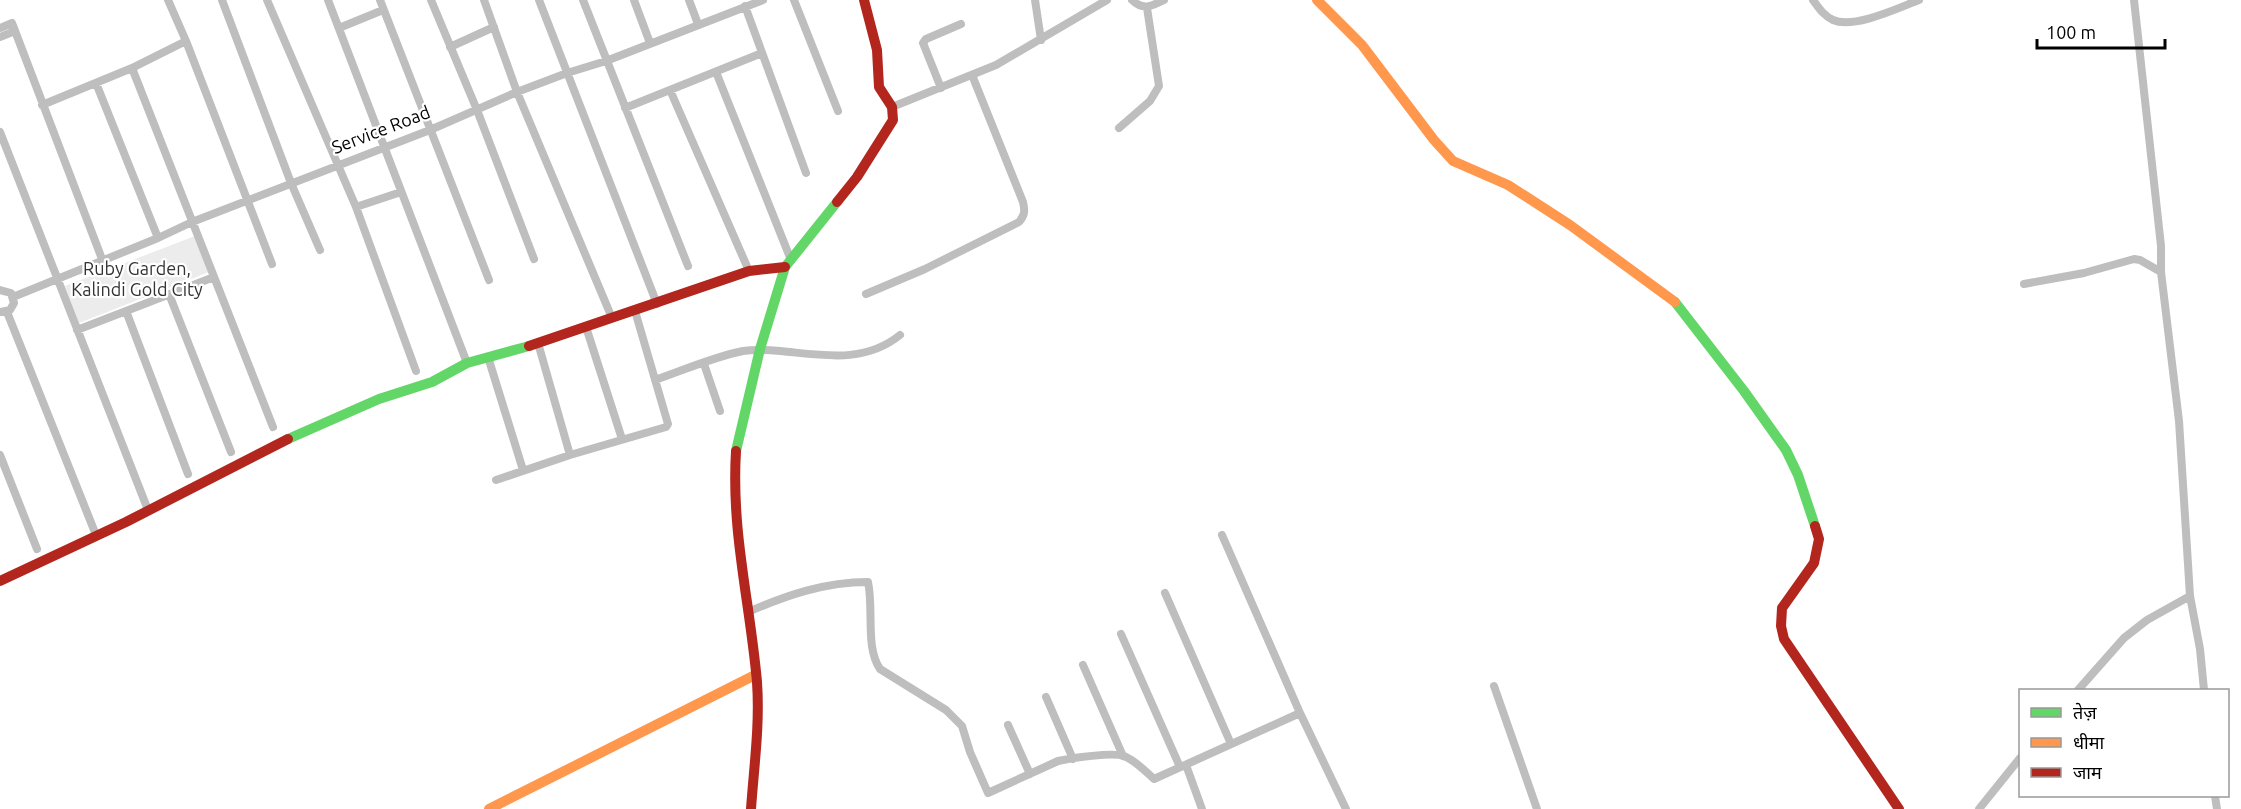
<svg xmlns="http://www.w3.org/2000/svg" width="2241" height="809" viewBox="0 0 2241 809" font-family="Ubuntu,'Noto Sans Devanagari',sans-serif">
  <style>
    .green { fill: #ececec }
    .lines { fill: none; stroke-linecap: round; stroke-linejoin: round }
    .street { stroke: #bebebe; stroke-width: 8 }
    .fast { stroke: #63d668; stroke-width: 10 }
    .slow { stroke: #ff974d; stroke-width: 10 }
    .jam { stroke: #b3261e; stroke-width: 10 }
    .labels { text-anchor: middle; stroke-width: 4.5; stroke-linejoin: round; paint-order: stroke }
    .street-label { font-size: 18px; fill: #000; stroke: #fff }
    .park-label { font-size: 18px; fill: #333; stroke: #fff }
  </style>
  <rect width="100%" height="100%" fill="#fff"/>
  <path class="green" d="M 195,236 L 209,272 L 79,323 L 65,286 Z"/>
  <g class="lines">
    <path class="street" d="M 168,0 L 186,41 L 272,264
      M 222,0 L 291,183 L 320,250
      M 267,0 L 356,207 L 416,371
      M 328,0 L 467,363
      M 380,0 L 489,280
      M 431,0 L 477,110 L 534,259
      M 484,0 L 517,92 L 612,318
      M 539,0 L 657,304
      M 583,0 L 688,266
      M 634,0 L 650,43
      M 689,0 L 698,24
      M 794,0 L 838,111
      M 1035,0 L 1041,40
      M 1132,0 C 1143,11 1152,6 1164,0
      M 1813,0 C 1819,8 1824,16 1833,20 C 1854,29 1898,8 1919,0
      M 2134,0 L 2161,246 L 2161,272 L 2179,421 L 2190,596 L 2200,649 L 2204,690
      M 745,6 L 806,173
      M 0,28 L 12,23 L 102,259
      M 339,28 L 383,10
      M 0,37 L 15,31
      M 450,47 L 494,27
      M 132,68 L 273,427
      M 716,72 L 791,260
      M 96,83 L 158,238
      M 941,88 L 923,43 L 926,39 L 961,24
      M 670,90 L 749,271
      M 42,105 L 132,68 L 186,41
      M 892,107 L 996,65 L 1107,0
      M 625,108 L 762,53
      M 1119,128 L 1150,101 L 1159,86 L 1147,8
      M 0,132 L 148,510
      M 356,207 L 401,192
      M 2024,284 L 2084,273 L 2134,259 L 2140,260 L 2161,272
      M 0,290 L 11,293 L 14,303 L 10,310 L 0,312
      M 169,294 L 231,452
      M 866,294 L 925,269 L 1019,222 C 1025,215 1025,211 1023,202 L 972,75
      M 13,297 L 158,238 L 192,222 L 430,130 L 517,92 L 567,73 L 606,61 L 763,0
      M 126,311 L 188,474
      M 7,312 L 96,535
      M 586,327 L 622,439
      M 77,330 L 214,277
      M 538,343 L 570,455 L 666,427 L 668,424 L 635,311
      M 488,357 L 523,470
      M 704,364 L 720,411
      M 655,380 C 684,370 713,357 743,351 C 756,349 768,350 780,351 C 823,355 864,364 900,335
      M 0,455 L 37,549
      M 496,480 L 570,455
      M 1222,535 L 1300,713 L 1346,809
      M 1165,593 L 1231,744
      M 748,612 C 787,595 825,582 868,582 C 874,609 865,647 880,669 L 946,710 L 962,726 L 970,752 L 988,793 L 1058,761 C 1071,758 1113,752 1124,756 C 1136,761 1145,771 1154,779 L 1300,713
      M 1121,634 L 1180,767
      M 1083,665 L 1123,756
      M 1494,686 L 1537,809
      M 2078,690 L 2124,638 L 2147,620 L 2190,596
      M 1046,697 L 1073,759
      M 1008,725 L 1030,774
      M 1186,765 L 1202,809
      M 2215,796 L 2217,809
      M 1979,809 L 2020,758"/>
    <path class="fast" d="M 1675,302 L 1744,391 L 1786,450 L 1798,475 L 1815,526
      M 288,439 L 379,399 L 432,382 L 467,363 L 529,346
      M 736,451 L 760,349 L 785,267 L 837,202"/>
    <path class="slow" d="M 1317,0 L 1362,45 L 1434,140 L 1453,161 L 1508,185 L 1570,225 L 1675,302
      M 489,809 L 755,675"/>
    <path class="jam" d="M 837,202 L 857,177 L 893,120 L 892,107 L 879,87 L 877,50 L 864,0
      M 529,346 L 749,271 L 785,267
      M 736,451 C 731,532 750,602 757,682 C 760,725 754,766 751,809
      M 1815,526 L 1819,539 L 1814,563 L 1782,608 L 1781,626 L 1784,639 L 1899,809
      M 0,581 L 126,522 L 288,439"/>
  </g>
  <g class="labels">
    <g class="street-label">
      <text transform="translate(381 130) rotate(-21)" y="6">Service Road</text>
    </g>
    <g class="park-label">
      <text x="137" y="275">Ruby Garden,<tspan x="137" dy="21">Kalindi Gold City</tspan></text>
    </g>
  </g>
  <rect x="2019" y="689" width="210" height="108" fill="#ffffff" stroke="#999999" stroke-width="1.5"/>
  <rect x="2031" y="708" width="30" height="9" fill="#63d668" stroke="#999999" stroke-width="1.5"/>
  <text x="2073" y="719" font-size="18" fill="#000000">तेज़</text>
  <rect x="2031" y="738" width="30" height="9" fill="#ff974d" stroke="#999999" stroke-width="1.5"/>
  <text x="2073" y="749" font-size="18" fill="#000000">धीमा</text>
  <rect x="2031" y="768" width="30" height="9" fill="#b3261e" stroke="#999999" stroke-width="1.5"/>
  <text x="2073" y="779" font-size="18" fill="#000000">जाम</text>
  <path d="M2037 39v9h128v-9" fill="none" stroke="#000000" stroke-width="3"/>
  <text x="2046" y="39" font-size="18" fill="#000000" stroke="#ffffff" stroke-width="4.5" paint-order="stroke">100 m</text>
</svg>
